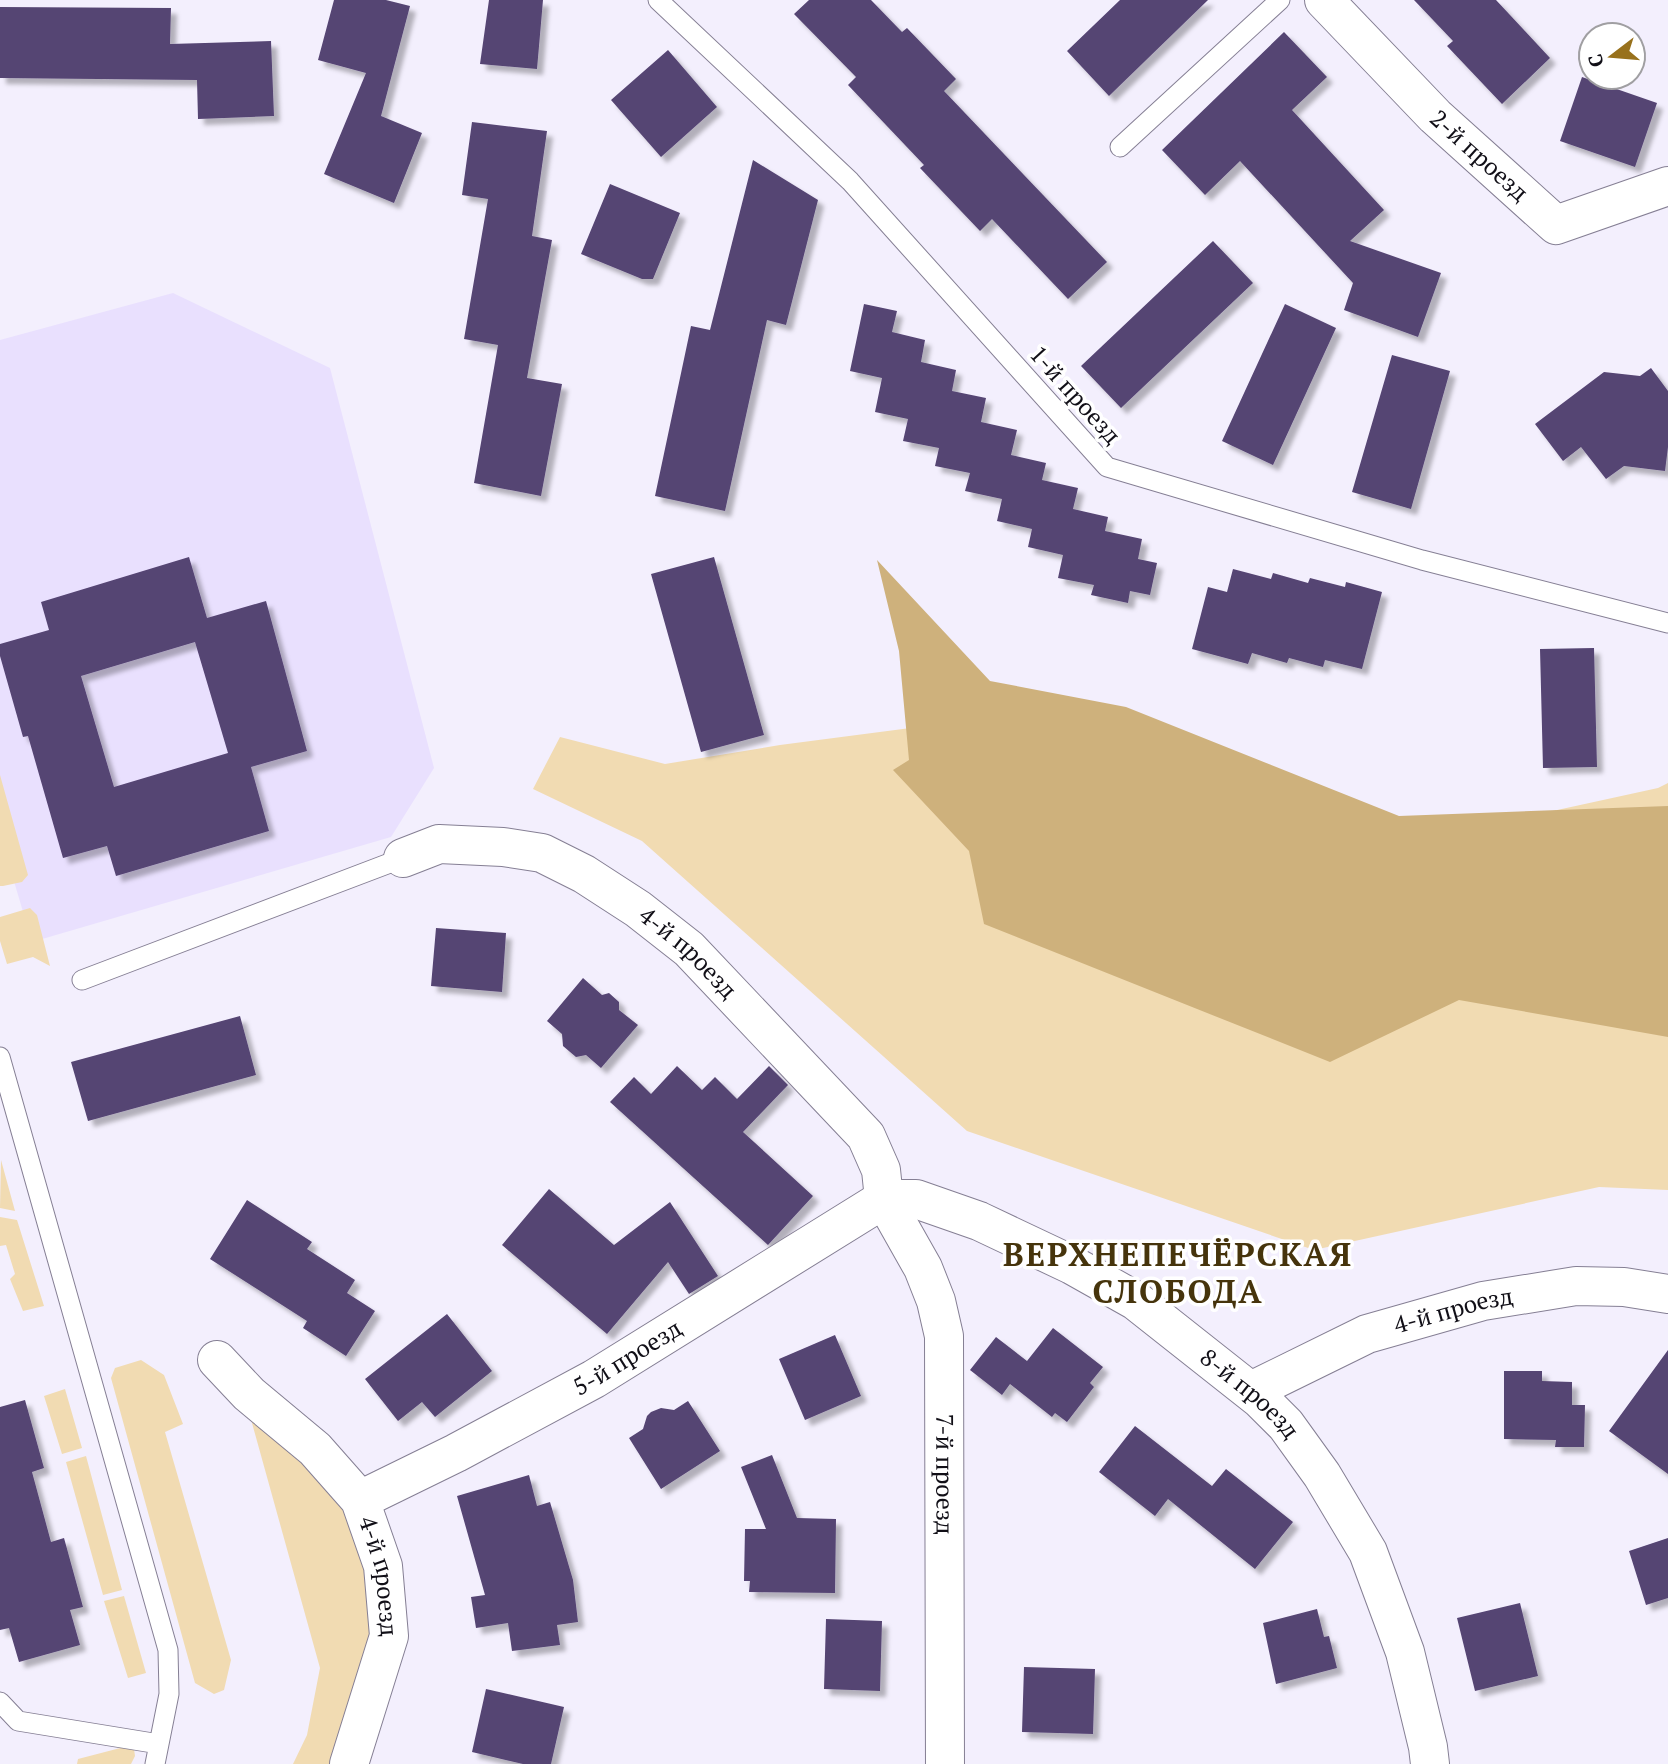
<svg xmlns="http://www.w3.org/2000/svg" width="1668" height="1764" viewBox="0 0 1668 1764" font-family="'PT Serif',serif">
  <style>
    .built { fill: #e9e0fe }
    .green { fill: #f1dbb2 }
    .forest { fill: #ceb17c }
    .building { fill: #554473; fill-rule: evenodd; filter: url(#shadow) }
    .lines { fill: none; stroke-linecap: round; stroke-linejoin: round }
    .service-casing { stroke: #857f94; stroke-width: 21 }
    .minor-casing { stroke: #857f94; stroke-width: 40 }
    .service { stroke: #fff; stroke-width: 19 }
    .minor { stroke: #fff; stroke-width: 38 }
    .labels { text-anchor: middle; stroke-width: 7; stroke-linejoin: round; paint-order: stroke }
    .street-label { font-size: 24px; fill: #110f17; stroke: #fff }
    .district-label { font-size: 32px; font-weight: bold; letter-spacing: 2px; fill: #46340c; stroke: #fff }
  </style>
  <defs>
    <filter id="shadow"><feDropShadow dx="6" dy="6" stdDeviation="2" flood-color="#0004"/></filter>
  </defs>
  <rect width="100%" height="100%" fill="#f3effd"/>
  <path class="built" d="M 173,293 L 330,368 L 434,768 L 391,837 L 32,942 L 0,834 L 0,340 Z"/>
  <path class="green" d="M 1063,708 L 1415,841 L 1658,788 L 1668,783 L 1668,1190 L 1599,1187 L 1314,1250 L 967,1131 L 642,841 L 533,789 L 560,737 L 665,764 L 780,745 Z
    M 0,775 L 28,875 L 22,882 L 3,886 L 0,886 Z
    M 30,908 L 37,915 L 50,966 L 33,957 L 7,964 L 0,941 L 0,917 Z
    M 1,1160 L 15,1211 L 0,1208 Z
    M 0,1217 L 17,1220 L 44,1306 L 23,1311 L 10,1279 L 15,1274 L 6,1245 L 0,1246 Z
    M 141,1360 L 164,1375 L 183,1424 L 165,1432 L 231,1660 L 224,1690 L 214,1694 L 195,1683 L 111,1378 L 115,1368 Z
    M 242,1387 L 354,1493 L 389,1636 L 349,1764 L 293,1764 L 307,1735 L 320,1668 Z
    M 65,1389 L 82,1448 L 62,1454 L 44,1396 Z
    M 86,1456 L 122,1590 L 103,1595 L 66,1462 Z
    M 124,1596 L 146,1673 L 128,1678 L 104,1601 Z
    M 128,1746 L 134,1749 L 135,1756 L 131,1764 L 77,1764 L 78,1759 Z"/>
  <path class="forest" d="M 877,560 L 990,681 L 1126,707 L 1399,816 L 1668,806 L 1668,1037 L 1459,1000 L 1330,1062 L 984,924 L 969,851 L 893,770 L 909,760 L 899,651 Z"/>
  <path class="building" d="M 334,0 L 386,0 L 410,6 L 381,116 L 422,133 L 394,203 L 324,174 L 366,73 L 318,60 Z
    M 489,0 L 543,0 L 537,69 L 480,64 Z
    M 809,0 L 871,0 L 902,32 L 907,28 L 956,79 L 944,91 L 1107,262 L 1068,299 L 992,219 L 980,231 L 920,168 L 924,165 L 848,85 L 856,77 L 794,14 Z
    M 1120,0 L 1208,0 L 1109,96 L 1067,51 Z
    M 1414,0 L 1496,0 L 1550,58 L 1502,104 L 1447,46 L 1453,41 Z
    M 0,7 L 171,8 L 170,44 L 271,41 L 274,116 L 198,119 L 197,80 L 0,78 Z
    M 1284,32 L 1327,77 L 1292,110 L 1384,210 L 1350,241 L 1441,273 L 1418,337 L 1344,310 L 1353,283 L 1240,161 L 1205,195 L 1162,150 Z
    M 668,50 L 717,107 L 661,157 L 611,100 Z
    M 1582,77 L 1657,103 L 1635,167 L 1560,141 Z
    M 472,122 L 547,131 L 532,236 L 552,240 L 527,378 L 562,384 L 541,496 L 474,483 L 498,345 L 464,339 L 488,199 L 462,195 Z
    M 753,160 L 818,200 L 786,325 L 767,320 L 725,511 L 655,496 L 691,326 L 710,330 Z
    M 610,184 L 680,213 L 653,279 L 642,279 L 581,254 Z
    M 1213,241 L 1253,283 L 1121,408 L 1081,366 Z
    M 864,304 L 897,311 L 892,332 L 925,340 L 921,362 L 956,370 L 952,391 L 986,398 L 981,422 L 1017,430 L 1011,455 L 1046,463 L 1042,480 L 1078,488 L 1073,509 L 1108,517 L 1105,531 L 1142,539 L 1138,559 L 1157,563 L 1150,595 L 1130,591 L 1128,603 L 1091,595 L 1094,585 L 1058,578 L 1063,555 L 1028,547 L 1032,529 L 997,521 L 1002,499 L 965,491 L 970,473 L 935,466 L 939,448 L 903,441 L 908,419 L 875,412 L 882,378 L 850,371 Z
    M 1285,304 L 1336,328 L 1273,465 L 1222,441 Z
    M 1392,355 L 1450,371 L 1411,509 L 1352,492 Z
    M 1651,368 L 1668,391 L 1668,447 L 1665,471 L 1624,466 L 1606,479 L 1581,447 L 1563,461 L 1535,424 L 1604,372 L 1640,376 Z
    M 189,557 L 207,618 L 266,601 L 307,751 L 251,767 L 269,831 L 116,876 L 107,846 L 63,858 L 28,736 L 23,737 L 0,656 L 0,644 L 49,630 L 41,602 ZM 195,642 L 228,753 L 114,787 L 81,676 Z
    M 714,557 L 764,735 L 701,752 L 651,574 Z
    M 1233,569 L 1271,579 L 1273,573 L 1308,583 L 1310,578 L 1345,587 L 1346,582 L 1382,592 L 1362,669 L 1325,660 L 1323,667 L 1289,658 L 1287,663 L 1252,653 L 1248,664 L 1192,649 L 1208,587 L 1227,592 Z
    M 1594,648 L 1597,767 L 1543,768 L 1540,649 Z
    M 436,928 L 506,933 L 502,992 L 431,986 Z
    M 583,978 L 602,995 L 609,993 L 619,1002 L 619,1010 L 638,1025 L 601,1068 L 586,1055 L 576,1057 L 563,1046 L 562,1034 L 547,1021 Z
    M 240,1016 L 256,1075 L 88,1121 L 71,1062 Z
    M 677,1066 L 702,1090 L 715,1077 L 737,1099 L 769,1066 L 788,1085 L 743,1132 L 813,1196 L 768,1245 L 610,1102 L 634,1077 L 651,1094 Z
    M 549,1189 L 614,1245 L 670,1202 L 718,1276 L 689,1294 L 668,1262 L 607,1334 L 502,1245 Z
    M 247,1200 L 312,1242 L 307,1249 L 355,1280 L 347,1293 L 375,1311 L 346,1356 L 303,1328 L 307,1321 L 210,1259 Z
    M 447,1314 L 492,1371 L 435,1417 L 422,1402 L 398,1421 L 365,1379 Z
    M 1053,1328 L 1103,1367 L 1090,1383 L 1094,1387 L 1067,1422 L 1055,1413 L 1052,1417 L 1010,1384 L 1002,1395 L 970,1370 L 996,1337 L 1027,1361 Z
    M 835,1335 L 861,1396 L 805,1420 L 779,1359 Z
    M 1668,1350 L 1668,1474 L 1609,1431 Z
    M 1504,1371 L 1542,1371 L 1542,1381 L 1572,1382 L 1572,1405 L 1585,1405 L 1584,1447 L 1555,1447 L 1556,1440 L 1504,1439 Z
    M 25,1400 L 44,1468 L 32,1472 L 51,1542 L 64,1538 L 83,1607 L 70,1610 L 80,1645 L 19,1662 L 9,1628 L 0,1630 L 0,1407 Z
    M 688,1401 L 720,1451 L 661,1489 L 629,1438 L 643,1429 L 647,1416 L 651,1412 L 661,1408 L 674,1410 Z
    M 1135,1426 L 1212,1486 L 1226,1469 L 1293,1522 L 1255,1569 L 1168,1499 L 1155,1516 L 1099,1472 Z
    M 772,1455 L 797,1518 L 836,1519 L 835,1593 L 749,1592 L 750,1581 L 744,1581 L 745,1529 L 766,1529 L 741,1467 Z
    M 529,1475 L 537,1506 L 550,1502 L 573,1580 L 578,1622 L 557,1625 L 560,1645 L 512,1651 L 508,1623 L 476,1628 L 471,1597 L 485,1595 L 457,1496 Z
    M 1668,1538 L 1668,1598 L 1646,1605 L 1629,1551 Z
    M 1520,1603 L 1538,1676 L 1475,1691 L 1457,1618 Z
    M 1317,1609 L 1324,1637 L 1329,1636 L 1337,1668 L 1276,1684 L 1263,1623 Z
    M 826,1619 L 882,1621 L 880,1691 L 824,1689 Z
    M 1024,1667 L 1095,1669 L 1093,1734 L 1022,1732 Z
    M 486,1689 L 564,1707 L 551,1764 L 523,1764 L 472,1752 Z"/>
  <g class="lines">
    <defs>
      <path id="service" d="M 658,0 L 850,181 L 1107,467 L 1422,560 L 1668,623
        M 1120,147 L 1280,0
        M 82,980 L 403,858
        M 0,1057 L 168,1650 L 169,1694 L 155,1764
        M 0,1702 L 18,1721 L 159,1744"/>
      <g id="minor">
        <path id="s1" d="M 1324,0 L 1435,116 L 1556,225 L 1668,186"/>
        <path id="s2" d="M 403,858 L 439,844 L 503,847 L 542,853 L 584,874 L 638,909 L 689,949 L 866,1136 L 881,1170 L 884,1199 L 923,1268 L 936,1301 L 944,1336 L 945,1764"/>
        <path id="s3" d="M 884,1199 L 916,1199 L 979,1221 L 1072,1265 L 1136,1301 L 1260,1399 L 1286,1425 L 1322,1475 L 1368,1552 L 1405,1652 L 1428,1747 L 1430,1764"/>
        <path id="s4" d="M 217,1360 L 249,1394 L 315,1449 L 360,1500 L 383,1566 L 389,1636 L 349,1764"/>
        <path id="s5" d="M 1251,1391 L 1367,1334 L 1483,1301 L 1576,1286 L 1624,1287 L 1668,1294"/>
        <path id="s6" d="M 360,1500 L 456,1453 L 594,1379 L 884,1199"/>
      </g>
    </defs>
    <use href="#service" class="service-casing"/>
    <use href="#minor" class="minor-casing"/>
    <use href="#service" class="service"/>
    <use href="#minor" class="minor"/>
  </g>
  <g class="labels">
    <g class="street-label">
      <text dy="8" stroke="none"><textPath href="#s1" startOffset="220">2-й проезд</textPath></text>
      <text transform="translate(1075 395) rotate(48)" y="8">1-й проезд</text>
      <text dy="8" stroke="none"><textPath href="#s2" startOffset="320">4-й проезд</textPath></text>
      <text dy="8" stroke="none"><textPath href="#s5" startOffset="219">4-й проезд</textPath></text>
      <text dy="8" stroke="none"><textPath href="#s6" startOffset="303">5-й проезд</textPath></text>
      <text dy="8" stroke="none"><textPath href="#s3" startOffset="422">8-й проезд</textPath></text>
      <text dy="8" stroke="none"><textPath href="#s2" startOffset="931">7-й проезд</textPath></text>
      <text dy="8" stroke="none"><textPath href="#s4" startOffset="280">4-й проезд</textPath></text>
    </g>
    <g class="district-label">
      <text x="1178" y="1266">ВЕРХНЕПЕЧЁРСКАЯ<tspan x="1178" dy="37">СЛОБОДА</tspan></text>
    </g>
  </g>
  <g transform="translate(1612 56) rotate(254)"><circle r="33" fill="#ffffff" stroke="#a09fa2" stroke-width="2"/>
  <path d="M0-5L12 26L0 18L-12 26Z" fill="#98711c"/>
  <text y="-10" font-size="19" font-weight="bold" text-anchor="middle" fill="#110f17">С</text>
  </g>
</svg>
